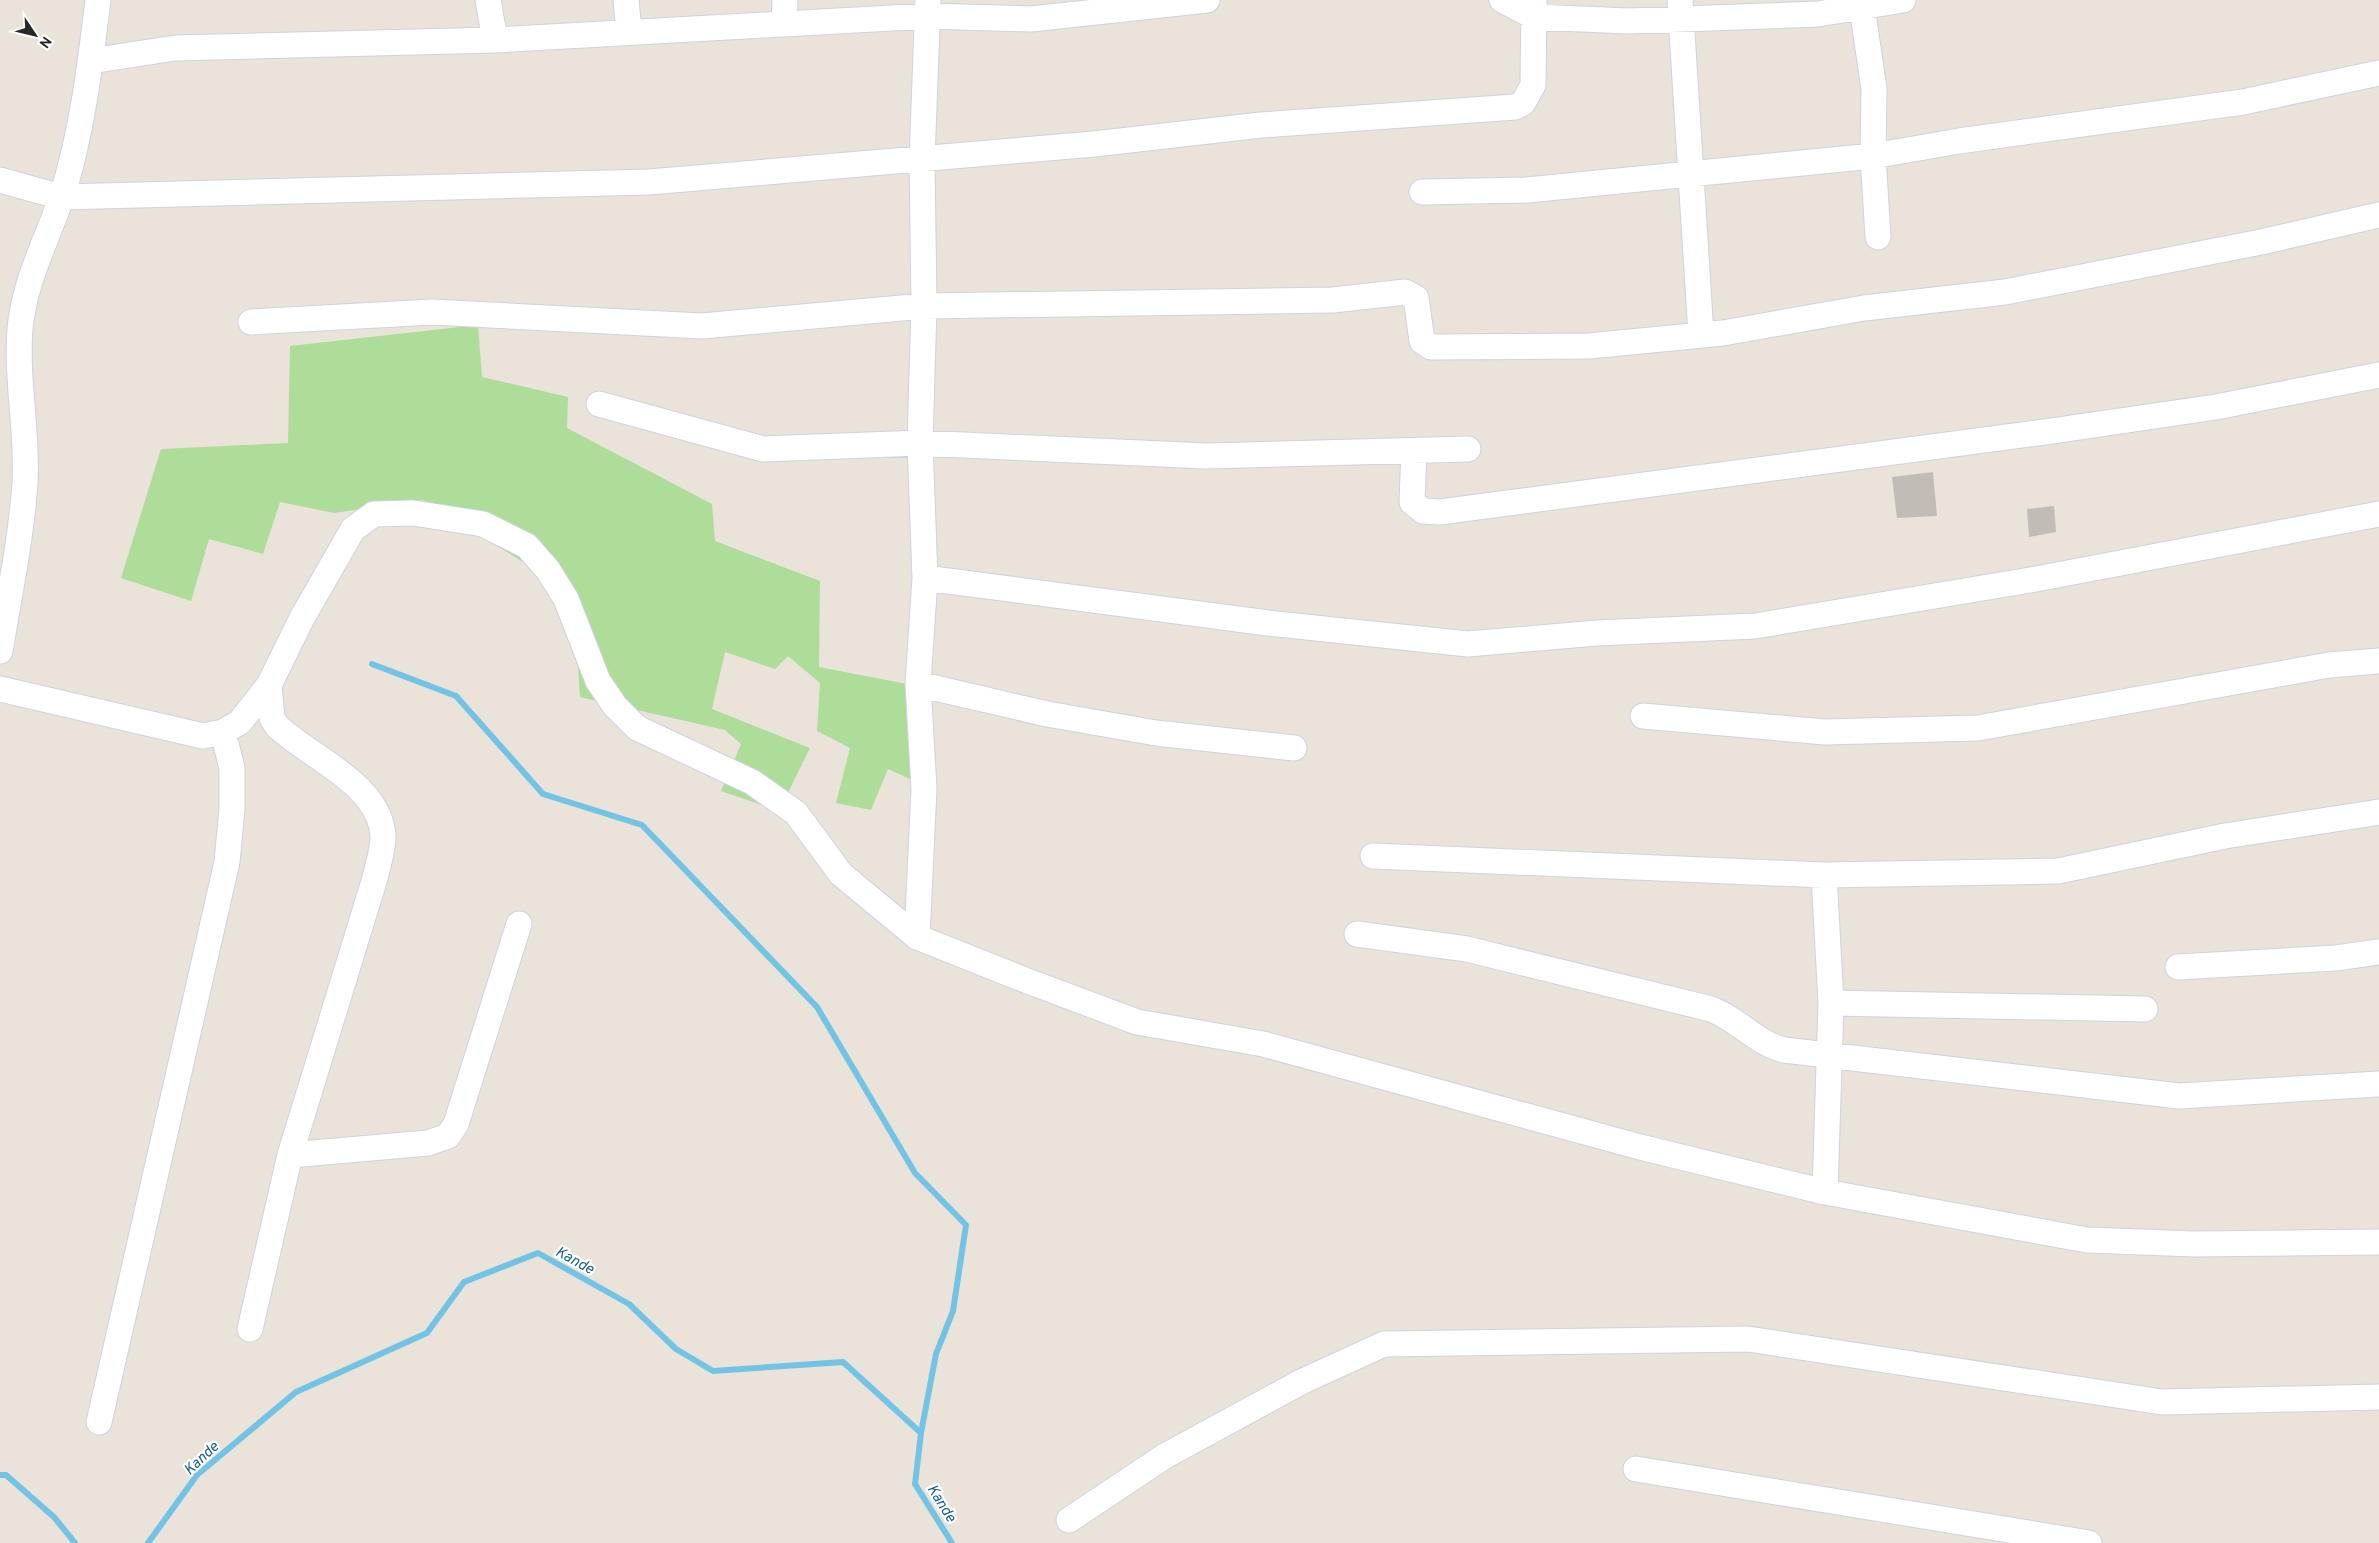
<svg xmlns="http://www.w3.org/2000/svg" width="2379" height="1543" viewBox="0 0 2379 1543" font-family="Overpass,sans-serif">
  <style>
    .grass { fill: #aedc99 }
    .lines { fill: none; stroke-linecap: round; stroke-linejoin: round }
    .stream { stroke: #73c3e5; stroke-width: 6 }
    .building { fill: #c1bdb6 }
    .minor-casing { stroke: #cfd2e0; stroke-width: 27 }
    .minor { stroke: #fff; stroke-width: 25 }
    .labels { text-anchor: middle; stroke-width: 4.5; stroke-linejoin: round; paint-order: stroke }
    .water-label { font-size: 15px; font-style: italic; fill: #16608d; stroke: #fff }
  </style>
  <rect width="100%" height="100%" fill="#e9e3da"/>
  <path class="grass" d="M 478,325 L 482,377 L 568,397 L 567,428 L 712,504 L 715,541 L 820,581 L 819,667 L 912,685 L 919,783 L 888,769 L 871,810 L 836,803 L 850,748 L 817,731 L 820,683 L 788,656 L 775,669 L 725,652 L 712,709 L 810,748 L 779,811 L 721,791 L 741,744 L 725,730 L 580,697 L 573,593 L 423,500 L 334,513 L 280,502 L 263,554 L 209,539 L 191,601 L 121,578 L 161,449 L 288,443 L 290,346 Z"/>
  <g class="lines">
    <path class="stream" d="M 372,664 L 456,696 L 543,794 L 642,825 L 817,1007 L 915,1173 L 966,1225 L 953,1311 L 936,1354 L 921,1433
      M 0,1475 L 6,1475 L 54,1517 L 75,1543
      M 148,1543 L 197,1475 L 296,1392 L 427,1333 L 464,1282 L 538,1253 L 629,1304 L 676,1349 L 713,1371 L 843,1362 L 921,1433 L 915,1484 L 952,1543"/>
  </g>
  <path class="building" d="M 1933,472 L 1937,516 L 1897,518 L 1892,477 Z
    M 2054,506 L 2056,532 L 2029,537 L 2027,509 Z"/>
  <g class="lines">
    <defs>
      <path id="minor" d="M 488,0 L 495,40
        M 626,0 L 629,32
        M 1502,0 L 1535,17 L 1628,21 L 1818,14 L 1903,0
        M 1680,0 L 1701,335
        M 1862,7 L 1874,89 L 1873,156 L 1878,237
        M 784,24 L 785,0
        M 91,61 L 175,48 L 495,40 L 927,16 L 1031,19 L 1207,0
        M 0,180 L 61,197 L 649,182 L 1094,144 L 1261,125 L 1515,107 L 1523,103 L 1533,85 L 1534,0
        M 1422,192 L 1527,190 L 1873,156 L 1959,141 L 2243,102 L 2379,73
        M 251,322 L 432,312 L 702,326 L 924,306 L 1333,300 L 1405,292 L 1416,298 L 1422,341 L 1431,347 L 1589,346 L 1723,333 L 1864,308 L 2005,292 L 2261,242 L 2379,215
        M 599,404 L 763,449 L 920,443 L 1206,456 L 1468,449
        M 1414,451 L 1412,502 L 1423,511 L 1440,512 L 2045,432 L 2216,407 L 2379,375
        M 925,578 L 1268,623 L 1468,644 L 1597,633 L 1755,626 L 2036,579 L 2379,514
        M 0,651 C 9,596 21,540 25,483 C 28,432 16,381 20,329 C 24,282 47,240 62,196 C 82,133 90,66 98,0
        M 918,684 L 1047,714 L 1156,733 L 1294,748
        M 0,689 L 203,736 L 223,732 L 240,722 L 269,685 L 302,618 L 353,529 L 374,514 L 413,513 L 483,524 L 527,546 L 548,570 L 566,599 L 598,681 L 615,706 L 637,728 L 752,782 L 796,813 L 841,874 L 917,937 L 1025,980 L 1137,1022 L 1263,1044 L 1640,1147 L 1825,1192 L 2087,1240 L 2194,1244 L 2379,1242
        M 1643,716 L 1825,732 L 1978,728 L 2329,665 L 2379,661
        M 1373,856 L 1824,875 L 2058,871 L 2225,836 L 2379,812
        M 1824,875 L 1831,1003 L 1825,1192
        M 1357,934 L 1467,949 L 1711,1009 C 1738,1019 1756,1043 1784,1050 L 2179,1096 L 2379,1084
        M 917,937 L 924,789 L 918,684 L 925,578 L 920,443 L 924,306 L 922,160 L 928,0
        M 2178,967 L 2336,958 L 2379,952
        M 1831,1003 L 2145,1009
        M 290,1155 L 428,1143 L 448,1136 L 456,1124 L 519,924
        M 250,1329 L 290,1155 L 375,878 C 378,865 383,850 383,837 C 381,784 310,758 277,726 L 272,718 L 269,685
        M 99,1422 L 227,862 L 232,809 L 232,768 L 223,732
        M 1636,1469 L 2089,1543
        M 1069,1520 L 1165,1456 L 1301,1382 L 1384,1344 L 1748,1339 L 2162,1402 L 2379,1397"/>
    </defs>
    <use href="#minor" class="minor-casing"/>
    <use href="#minor" class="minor"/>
  </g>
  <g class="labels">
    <g class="water-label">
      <text transform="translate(575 1260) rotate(29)" y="5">Kande</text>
      <text transform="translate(201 1458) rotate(-43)" y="5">Kande</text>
      <text transform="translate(942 1503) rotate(58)" y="5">Kande</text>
    </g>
  </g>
  <g transform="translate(35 35) rotate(125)" stroke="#ffffff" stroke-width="4" paint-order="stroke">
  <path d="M0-4L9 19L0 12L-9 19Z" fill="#272727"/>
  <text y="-8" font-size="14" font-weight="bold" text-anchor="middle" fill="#272727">N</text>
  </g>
</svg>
